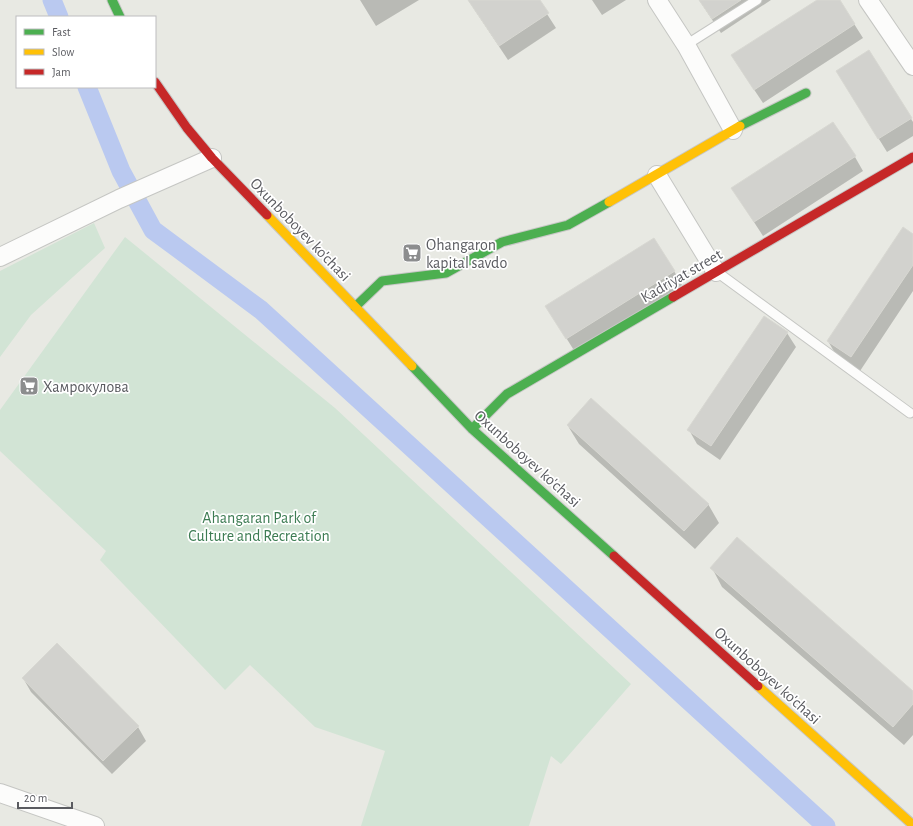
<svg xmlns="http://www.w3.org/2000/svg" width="913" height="826" viewBox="0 0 913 826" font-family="'Alegreya Sans',sans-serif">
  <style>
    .green { fill: #d2e4d5 }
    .shadow { fill: #0003 }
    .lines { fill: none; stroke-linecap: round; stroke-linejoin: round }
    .canal { stroke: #bac9f0; stroke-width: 19 }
    .building { fill: #d2d2ce; stroke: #d8d8d2 }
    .lane-casing { stroke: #c5c6c3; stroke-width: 11 }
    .street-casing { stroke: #c5c6c3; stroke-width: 20 }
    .fast-casing { stroke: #c7c7c6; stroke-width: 11 }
    .slow-casing { stroke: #c7c7c6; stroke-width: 11 }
    .jam-casing { stroke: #c7c7c6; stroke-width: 11 }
    .lane { stroke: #fcfcfb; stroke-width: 9 }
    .street { stroke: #fcfcfb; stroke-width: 18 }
    .fast { stroke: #4caf50; stroke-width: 9 }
    .slow { stroke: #ffc107; stroke-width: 9 }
    .jam { stroke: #c62828; stroke-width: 9 }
    .labels { text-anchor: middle; stroke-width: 3.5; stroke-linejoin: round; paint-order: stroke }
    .street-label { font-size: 16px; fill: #5a5b60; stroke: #fff }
    .poi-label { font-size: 16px; fill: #5a5b60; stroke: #fff; text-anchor: start }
    .park-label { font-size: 16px; fill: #3d7c53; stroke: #fff }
  </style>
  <rect width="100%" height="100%" fill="#e8e9e3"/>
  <path class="green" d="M 94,223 L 105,248 L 31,315 L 0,357 L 0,271 Z
    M 125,237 L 335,408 L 631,684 L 561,764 L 551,756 L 529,826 L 361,826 L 385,751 L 315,727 L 250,665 L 225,690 L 100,560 L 106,551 L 0,451 L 0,410 Z"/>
  <path class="shadow" d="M 360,0 L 419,0 L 376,26 Z
    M 468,0 L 538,0 L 556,28 L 508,60 Z
    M 592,0 L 626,0 L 602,15 Z
    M 699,0 L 771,0 L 721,33 Z
    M 818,0 L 839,0 L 863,38 L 763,103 L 741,70 Z
    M 869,52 L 913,122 L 913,136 L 887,152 L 846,86 Z
    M 855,157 L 863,171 L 763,236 L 741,202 Z
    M 913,235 L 913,291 L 860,371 L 836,355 L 828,341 Z
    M 674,271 L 682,285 L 575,352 L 555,320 Z
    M 787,333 L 796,347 L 720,460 L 697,444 L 689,430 Z
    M 568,426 L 708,504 L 719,523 L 695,549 L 579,444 Z
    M 712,568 L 913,692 L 913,735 L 904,745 L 722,587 Z
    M 23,678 L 138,727 L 146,741 L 112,774 L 31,692 Z"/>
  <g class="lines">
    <path class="canal" d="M 52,0 L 59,17
      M 87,87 L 121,171 L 153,230 L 261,310 L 826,826"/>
  </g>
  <path class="building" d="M 468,0 L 540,0 L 549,13 L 499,46 Z
    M 699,0 L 741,0 L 712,19 Z
    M 817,0 L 840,0 L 855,24 L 754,90 L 731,55 Z
    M 869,50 L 912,118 L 878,139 L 836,71 Z
    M 833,122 L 856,156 L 754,222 L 731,188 Z
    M 903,227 L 913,234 L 913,265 L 851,357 L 827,341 Z
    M 654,238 L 675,271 L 566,339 L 545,306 Z
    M 764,316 L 788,332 L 711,446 L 687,430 Z
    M 591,398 L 709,504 L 684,531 L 567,425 Z
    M 737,537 L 913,691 L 913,704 L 893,727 L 710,568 Z
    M 57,643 L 139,726 L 103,761 L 22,678 Z"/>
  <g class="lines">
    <defs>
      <path id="lane" d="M 686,45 L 757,0
        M 717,272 L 910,413"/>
      <path id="street" d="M 657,0 L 686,45 L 733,130
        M 868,0 L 913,66
        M 657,175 L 716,272
        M 0,257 L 119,199 L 212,158
        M 0,793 L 95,826"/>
      <path id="fast" d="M 112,0 L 120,17
        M 740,126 L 806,93
        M 355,307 L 382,281 L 446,273 L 502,242 L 568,225 L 609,202
        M 412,366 L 472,429 L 614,556
        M 472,429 L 507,394 L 673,297"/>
      <path id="slow" d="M 609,202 L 740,126
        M 267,215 L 412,366
        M 758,686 L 913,825"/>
      <path id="jam" d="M 155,82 L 187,128 L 212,158 L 267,215
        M 673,297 L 913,157
        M 614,556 L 758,686"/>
    </defs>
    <use href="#lane" class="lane-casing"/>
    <use href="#street" class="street-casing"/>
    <use href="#fast" class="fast-casing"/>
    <use href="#slow" class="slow-casing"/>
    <use href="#jam" class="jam-casing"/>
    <use href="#lane" class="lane"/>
    <use href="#street" class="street"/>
    <use href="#fast" class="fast"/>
    <use href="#slow" class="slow"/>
    <use href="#jam" class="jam"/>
  </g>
  <defs>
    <symbol id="supermarket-square" viewBox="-11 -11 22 22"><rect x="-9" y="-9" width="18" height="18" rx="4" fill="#8c8d8e" stroke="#fff"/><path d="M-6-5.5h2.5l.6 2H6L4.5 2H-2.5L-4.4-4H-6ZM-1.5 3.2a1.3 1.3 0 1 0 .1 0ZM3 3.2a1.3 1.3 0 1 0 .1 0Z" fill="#fff"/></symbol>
  </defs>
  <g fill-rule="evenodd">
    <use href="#supermarket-square" x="401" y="242" width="22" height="22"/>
    <use href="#supermarket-square" x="18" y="375" width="22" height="22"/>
  </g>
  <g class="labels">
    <g class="street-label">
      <text transform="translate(301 229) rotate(46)" y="6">Oxunboboyev ko'chasi</text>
      <text transform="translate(681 275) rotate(-30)" y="6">Kadriyat street</text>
      <text transform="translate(528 458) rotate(42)" y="6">Oxunboboyev ko'chasi</text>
      <text transform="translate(768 675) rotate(42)" y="6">Oxunboboyev ko'chasi</text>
    </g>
    <g class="poi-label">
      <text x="426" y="250">Ohangaron<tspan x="426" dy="18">kapital savdo</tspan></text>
      <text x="43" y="392">Хамрокулова</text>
    </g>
    <g class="park-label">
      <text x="259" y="523">Ahangaran Park of<tspan x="259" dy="18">Culture and Recreation</tspan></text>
    </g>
  </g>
  <rect x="16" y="16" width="140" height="72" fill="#ffffff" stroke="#bdbdbf"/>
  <rect x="24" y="29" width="20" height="6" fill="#4caf50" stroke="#bdbdbf"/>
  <text x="52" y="36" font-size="12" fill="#5a5b60">Fast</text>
  <rect x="24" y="49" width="20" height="6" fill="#ffc107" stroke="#bdbdbf"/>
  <text x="52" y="56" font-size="12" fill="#5a5b60">Slow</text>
  <rect x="24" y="69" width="20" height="6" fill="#c62828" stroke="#bdbdbf"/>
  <text x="52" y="76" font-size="12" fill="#5a5b60">Jam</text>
  <path d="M18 802v6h54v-6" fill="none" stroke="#5a5b60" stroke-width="2"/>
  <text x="24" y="802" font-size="12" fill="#5a5b60" stroke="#ffffff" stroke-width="3" paint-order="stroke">20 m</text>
</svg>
